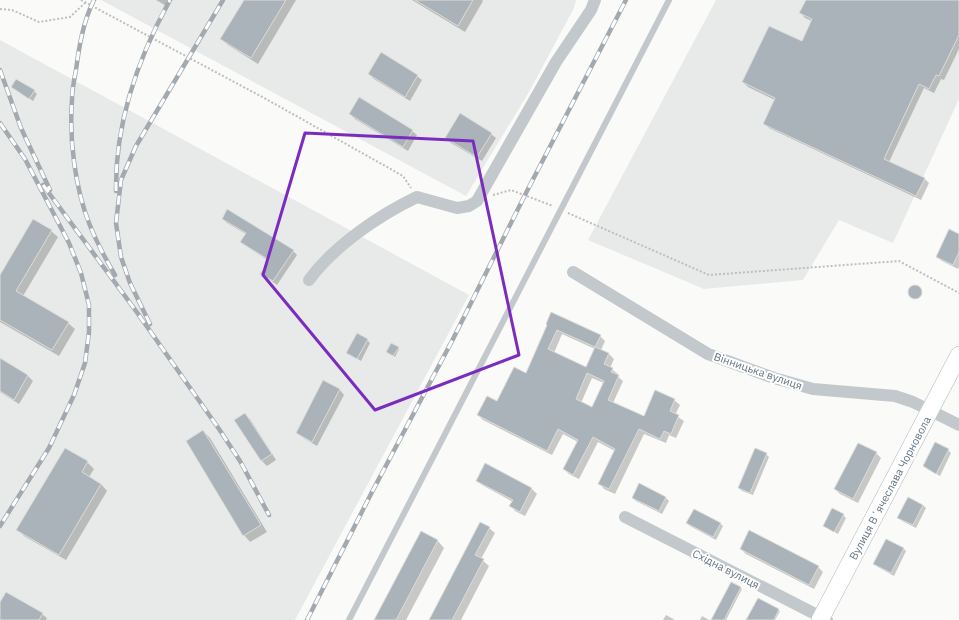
<svg xmlns="http://www.w3.org/2000/svg" width="959" height="620" viewBox="0 0 959 620" font-family="'IBM Plex Sans',sans-serif">
  <style>
    .built { fill: #e8e9e9 }
    .shadow { fill: #0003; fill-rule: evenodd }
    .building { fill: #aab3b9; stroke: #dcdcda; fill-rule: evenodd }
    .lines { fill: none; stroke-linecap: round; stroke-linejoin: round }
    .secondary-casing { stroke: #b3babf; stroke-width: 18 }
    .path { stroke: #bbbfc2; stroke-width: 2; stroke-dasharray: 2 2; stroke-linecap: butt }
    .lane { stroke: #c3c8cc; stroke-width: 6 }
    .street { stroke: #c3c8cc; stroke-width: 12 }
    .secondary { stroke: #fff; stroke-width: 17 }
    .rail-casing { stroke: #a2aab0; stroke-width: 4.5 }
    .rail { stroke: #fff; stroke-width: 3; stroke-dasharray: 9; stroke-linecap: butt }
    .marked { fill: none; stroke: #7b2cbf; stroke-width: 3; stroke-linejoin: round }
    .labels { text-anchor: middle; stroke-width: 4; stroke-linejoin: round; paint-order: stroke }
    .street-label { font-size: 11px; fill: #657683; stroke: #fff }
  </style>
  <rect width="100%" height="100%" fill="#fafaf8"/>
  <path class="built" d="M 101,0 L 576,0 L 574,8 L 529,92 L 466,196 Z
    M 716,0 L 959,0 L 959,99 L 893,243 L 839,220 L 803,280 L 704,289 L 588,240 Z
    M 0,40 L 469,295 L 295,620 L 0,620 Z"/>
  <path class="shadow" d="M 156,0 L 172,0 L 168,7 Z
    M 245,0 L 296,0 L 258,64 L 228,45 L 221,39 Z
    M 412,0 L 482,0 L 483,1 L 465,32 Z
    M 807,0 L 959,0 L 959,49 L 944,80 L 941,79 L 934,93 L 924,88 L 889,162 L 924,178 L 929,183 L 921,200 L 769,128 L 764,123 L 775,100 L 748,87 L 743,82 L 802,42 L 812,21 L 805,18 L 801,13 Z
    M 369,74 L 417,76 L 422,80 L 410,101 L 374,79 Z
    M 12,87 L 34,91 L 37,94 L 33,101 Z
    M 350,114 L 412,131 L 417,135 L 408,151 L 355,119 Z
    M 491,134 L 496,138 L 482,161 L 451,143 L 446,138 Z
    M 223,219 L 293,251 L 297,255 L 277,285 L 262,274 L 269,261 L 246,246 L 241,242 L 246,234 L 227,223 Z
    M 51,231 L 58,237 L 23,296 L 68,323 L 75,329 L 59,356 L 0,322 L 0,277 Z
    M 959,235 L 959,267 L 958,269 L 942,261 L 937,257 Z
    M910 293a6 6 0 1 1 12 0a6 6 0 1 1-12 0Z
    M 548,326 L 600,336 L 605,341 L 601,350 L 609,354 L 614,359 L 610,368 L 618,374 L 617,376 L 623,381 L 613,403 L 644,417 L 674,400 L 680,405 L 675,415 L 684,421 L 676,438 L 669,435 L 666,443 L 644,434 L 615,494 L 604,489 L 599,483 L 615,451 L 598,442 L 579,479 L 569,474 L 564,469 L 578,442 L 563,434 L 552,455 L 483,420 L 478,415 L 497,402 L 526,374 ZM 562,334 L 595,349 L 587,368 L 554,353 ZM 592,378 L 604,383 L 592,408 L 581,403 Z
    M 367,340 L 370,343 L 361,361 L 348,353 Z
    M 398,348 L 399,349 L 395,357 L 387,352 Z
    M 0,360 L 28,376 L 33,381 L 19,404 L 0,392 Z
    M 324,382 L 340,390 L 344,395 L 317,446 L 302,437 L 297,433 Z
    M 245,415 L 250,419 L 276,460 L 267,466 L 262,461 L 236,421 Z
    M 203,431 L 210,438 L 267,532 L 250,542 L 244,535 Z
    M 948,450 L 951,453 L 940,476 L 927,469 L 924,466 Z
    M 876,453 L 881,458 L 858,503 L 840,494 L 835,489 Z
    M 766,454 L 769,457 L 753,495 L 742,491 L 739,488 Z
    M 87,462 L 94,469 L 89,477 L 101,484 L 107,491 L 66,560 L 24,536 L 18,529 Z
    M 485,465 L 532,489 L 537,494 L 525,516 L 515,511 L 511,506 L 513,502 L 482,485 L 477,481 Z
    M 640,485 L 666,498 L 669,501 L 662,514 L 636,501 L 633,498 Z
    M 923,505 L 926,508 L 916,528 L 902,521 L 899,518 Z
    M 843,515 L 846,518 L 838,534 L 824,526 Z
    M 687,523 L 720,523 L 723,526 L 716,540 L 690,526 Z
    M 489,528 L 495,533 L 481,559 L 489,566 L 461,620 L 430,620 Z
    M 421,533 L 438,541 L 444,548 L 406,620 L 375,620 Z
    M 903,548 L 906,551 L 894,576 L 878,567 L 874,564 Z
    M 741,549 L 818,567 L 823,572 L 814,589 L 746,554 Z
    M 732,583 L 742,589 L 726,620 L 712,620 Z
    M 758,599 L 780,611 L 775,620 L 747,620 Z
    M 0,604 L 42,614 L 47,618 L 46,620 L 0,620 Z
    M 666,615 L 675,620 L 663,620 Z
    M 702,616 L 709,620 L 700,620 Z"/>
  <path class="building" d="M 244,0 L 286,0 L 251,58 L 220,39 Z
    M 415,0 L 473,0 L 458,26 Z
    M 806,0 L 959,0 L 959,35 L 939,76 L 936,75 L 929,89 L 919,84 L 884,159 L 925,178 L 916,196 L 763,124 L 775,98 L 742,82 L 769,26 L 802,41 L 812,19 L 799,13 Z
    M 381,52 L 418,75 L 405,97 L 368,74 Z
    M 16,79 L 35,90 L 29,99 L 11,87 Z
    M 359,97 L 413,130 L 403,147 L 349,114 Z
    M 460,113 L 492,133 L 477,157 L 445,138 Z
    M 227,209 L 294,250 L 273,281 L 260,274 L 269,260 L 240,242 L 246,233 L 222,219 Z
    M 33,219 L 52,230 L 16,291 L 69,322 L 52,350 L 0,320 L 0,275 Z
    M 949,229 L 959,234 L 959,252 L 953,265 L 936,257 Z
    M908 292a7 7 0 1 1 14 0a7 7 0 1 1-14 0Z
    M 551,312 L 601,335 L 595,347 L 609,353 L 604,364 L 613,368 L 611,372 L 619,375 L 608,400 L 644,416 L 655,390 L 675,399 L 670,411 L 679,415 L 671,434 L 664,431 L 660,439 L 639,429 L 609,489 L 598,484 L 615,449 L 593,437 L 573,475 L 563,469 L 578,440 L 558,429 L 547,451 L 477,415 L 487,396 L 497,401 L 514,367 L 526,373 L 547,325 L 546,324 ZM 557,330 L 595,347 L 586,367 L 548,349 ZM 587,373 L 604,381 L 592,407 L 576,399 Z
    M 357,333 L 368,339 L 357,359 L 346,353 Z
    M 391,343 L 399,347 L 393,356 L 386,352 Z
    M 0,358 L 28,375 L 14,400 L 0,391 Z
    M 323,380 L 340,389 L 312,442 L 296,433 Z
    M 245,413 L 272,454 L 261,461 L 234,420 Z
    M 203,430 L 261,525 L 243,536 L 186,441 Z
    M 935,442 L 949,449 L 936,474 L 923,466 Z
    M 858,443 L 877,452 L 853,499 L 834,489 Z
    M 65,448 L 88,461 L 82,472 L 101,484 L 59,555 L 16,530 Z
    M 755,448 L 767,453 L 750,493 L 738,488 Z
    M 485,463 L 532,488 L 520,512 L 509,506 L 513,500 L 476,481 Z
    M 639,483 L 666,497 L 659,511 L 632,498 Z
    M 908,497 L 923,505 L 913,525 L 897,518 Z
    M 832,508 L 844,514 L 834,532 L 823,526 Z
    M 694,509 L 721,523 L 713,537 L 686,523 Z
    M 480,522 L 490,527 L 475,555 L 484,559 L 452,620 L 429,620 Z
    M 749,530 L 819,566 L 809,585 L 740,549 Z
    M 421,531 L 438,540 L 396,620 L 374,620 Z
    M 886,539 L 904,548 L 891,573 L 873,564 Z
    M 731,582 L 741,587 L 724,620 L 711,620 Z
    M 6,592 L 43,613 L 39,620 L 0,620 L 0,602 Z
    M 758,598 L 779,609 L 774,620 L 746,620 Z"/>
  <g class="lines">
    <defs>
      <path id="secondary" d="M 820,620 L 959,355"/>
    </defs>
    <use href="#secondary" class="secondary-casing"/>
    <path class="path" d="M 81,0 L 266,99 L 403,176 L 411,188
      M 0,9 L 12,10 L 39,22 L 70,17 L 85,3
      M 493,195 L 511,190 L 553,206
      M 568,213 L 709,275 L 899,261 L 959,293"/>
    <path class="lane" d="M 349,620 L 669,0"/>
    <path class="street" d="M 573,272 L 708,354 L 774,378 L 813,389 L 895,396 L 913,402 L 959,425
      M 309,280 C 334,246 379,215 417,197 L 457,208 L 469,206 L 477,201 L 556,62 L 591,10 L 595,0
      M 625,517 L 827,620"/>
    <use href="#secondary" class="secondary"/>
    <defs>
      <path id="rail" d="M 94,0 C 83,22 79,47 76,70 C 74,80 72,90 72,100 C 69,139 75,187 89,223 C 96,241 105,258 115,275
        M 0,70 L 21,128 L 50,190
        M 0,123 L 25,159 L 69,243 L 81,273 L 89,305 L 89,332 L 85,363 L 74,395 L 49,448 L 0,526
        M 43,185 L 136,311 L 219,429 L 240,461 L 269,515
        M 116,191 C 115,124 138,58 170,0
        M 150,324 L 130,283 L 121,257 L 116,223 L 121,180 L 136,146 L 223,0
        M 307,620 L 372,492 L 452,341 L 529,187 L 626,0"/>
    </defs>
    <use href="#rail" class="rail-casing"/>
    <use href="#rail" class="rail"/>
  </g>
  <path class="marked" d="M 305,133 L 473,141 L 519,355 L 375,410 L 263,275 Z"/>
  <g class="labels">
    <g class="street-label">
      <text transform="translate(758 371) rotate(19)" y="4">Вінницька вулиця</text>
      <text transform="translate(890 488) rotate(-62)" y="4">Вулиця Вʼячеслава Чорновола</text>
      <text transform="translate(726 569) rotate(27)" y="4">Східна вулиця</text>
    </g>
  </g>
</svg>
